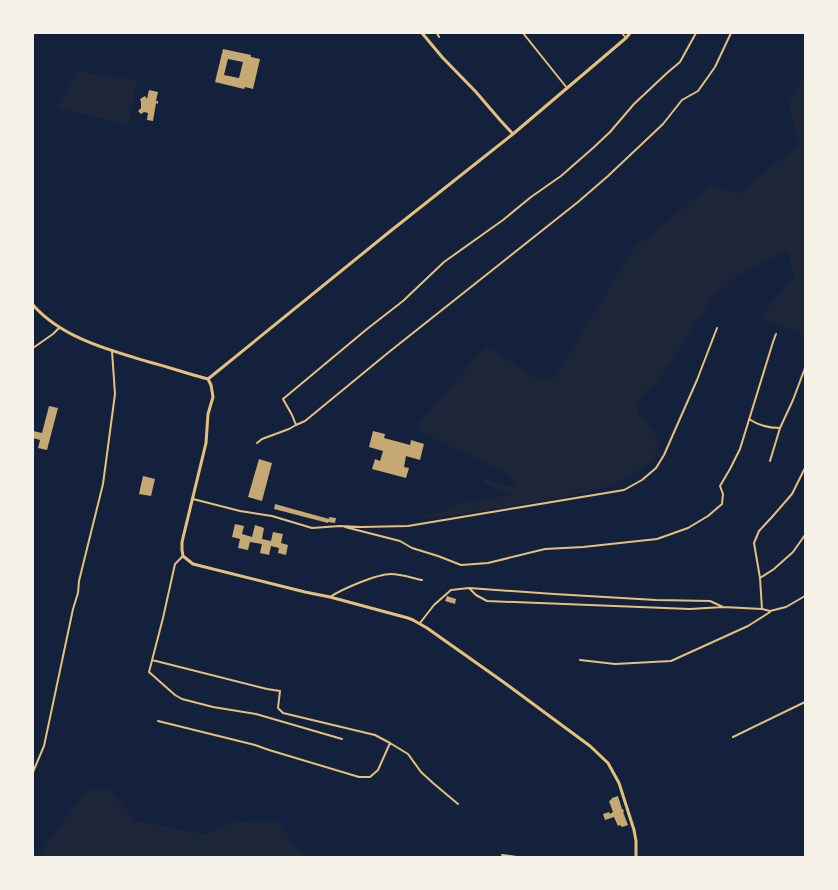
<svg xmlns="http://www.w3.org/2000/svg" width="838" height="890" viewBox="0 0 838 890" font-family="'DejaVu Sans',sans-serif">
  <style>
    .green { fill: #1d2539 }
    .building { fill: #c6a872; fill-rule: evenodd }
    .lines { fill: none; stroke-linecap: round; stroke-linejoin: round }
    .minor { stroke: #e5c07b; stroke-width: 2 }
    .secondary { stroke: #e5c07b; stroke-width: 3 }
  </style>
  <rect width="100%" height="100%" fill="#14213d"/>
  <path class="green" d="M 78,71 L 96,74 L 137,80 L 128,125 L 56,108 Z
    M 805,77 L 805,335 L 759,318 L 794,277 L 788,250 L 739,274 L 711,300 L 657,382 L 641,396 L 637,413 L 648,423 L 660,441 L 652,461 L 633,475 L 602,488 L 565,497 L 450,516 L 422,517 L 424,514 L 445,511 L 457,504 L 510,495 L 485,484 L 482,478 L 506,486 L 517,484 L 509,475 L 415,429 L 485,346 L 538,379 L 555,378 L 633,249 L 712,184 L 738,194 L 798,145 L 788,98 Z
    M 109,790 L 136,821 L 172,828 L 204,834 L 235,822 L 276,821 L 304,857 L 39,857 L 40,853 L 86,791 Z"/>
  <path class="building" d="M 223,49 L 251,55 L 251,57 L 260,59 L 253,89 L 245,87 L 244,89 L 215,82 ZM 228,59 L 243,62 L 239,78 L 224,75 Z
    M 149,90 L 158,92 L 156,101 L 158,101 L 158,104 L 156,103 L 153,121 L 147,120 L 148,113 L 144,112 L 141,114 L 138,111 L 141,108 L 141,102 L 140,99 L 145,96 L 147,99 Z
    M 49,406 L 58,408 L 47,450 L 38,448 L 40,440 L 33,438 L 33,431 L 42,433 Z
    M 373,431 L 385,434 L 384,438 L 410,445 L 411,440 L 424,444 L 420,460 L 406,456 L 404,467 L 409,468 L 406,478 L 372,469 L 375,459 L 380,461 L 383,451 L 369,447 Z
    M 259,459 L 272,463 L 262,501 L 248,497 Z
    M 143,476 L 155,479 L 151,496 L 139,494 Z
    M 275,504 L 329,519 L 329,517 L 336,518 L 335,523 L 328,522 L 328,523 L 274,509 Z
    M 235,524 L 244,526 L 242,534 L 252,537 L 255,525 L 264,528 L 262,539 L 271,541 L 273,532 L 283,534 L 281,543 L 288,545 L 286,555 L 278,553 L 279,548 L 271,546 L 269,555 L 260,553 L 262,544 L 250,542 L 248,550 L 238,548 L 240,539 L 232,537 Z
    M 447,596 L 456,599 L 455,604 L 445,601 Z
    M 618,796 L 622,809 L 623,809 L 624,812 L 623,812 L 628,825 L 622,827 L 620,825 L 618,826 L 614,817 L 605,820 L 603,814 L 609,812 L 610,814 L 613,812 L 609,801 L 611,800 L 612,798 Z"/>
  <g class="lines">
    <path class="minor" d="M 437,33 L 439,37
      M 523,33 L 567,88
      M 622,33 L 626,38
      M 33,348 L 53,334 L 59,328
      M 749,419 C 759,426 769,428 780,428
      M 296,425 L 292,415 L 283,399 L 367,329 L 403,301 L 444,262 L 503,220 L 531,197 L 561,176 L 593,148 L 610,132 L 634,104 L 667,73 L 680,62 L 696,33
      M 257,443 L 262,439 L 289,429 L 296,425 L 305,421 L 389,352 L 578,202 L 608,176 L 663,124 L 682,100 L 698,91 L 715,67 L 731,33
      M 770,461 L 780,428 L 793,400 L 805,368
      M 193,499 L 240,511 L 272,516 L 312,528 L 340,526 L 361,527 L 408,526 L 624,490 L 642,480 L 656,468 L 664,455 L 697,380 L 717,328
      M 345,527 L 400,541 L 412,548 L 438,556 L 461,565 L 488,563 L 545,549 L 583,547 L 657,539 L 688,528 L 708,516 L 722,504 L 723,494 L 720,486 L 730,469 L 740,449 L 773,342 L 776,334
      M 183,556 L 175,564 L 163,618 L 149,672 L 175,695 L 182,699 L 213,707 L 256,714 L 342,739
      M 760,578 L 754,543 L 759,531 L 772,517 L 792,494 L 805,468
      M 470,589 L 476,595 L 487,601 L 690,609 L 723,607
      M 330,597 C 342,589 377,574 391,574 C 401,574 412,578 422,580
      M 762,609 L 760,578 L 774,569 L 793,552 L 805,535
      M 420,623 L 434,605 L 451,590 L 469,588 L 554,594 L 656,600 L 710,601 L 723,607 L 762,609 L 770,611 L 786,607 L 805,596
      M 152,660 L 267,689 L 280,691 L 278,708 L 283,713 L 375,735 L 390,743 L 408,754 L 421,772 L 433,783 L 458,804
      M 580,660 L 615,664 L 671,661 L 748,626 L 770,612
      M 158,721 L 255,745 L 269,750 L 359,777 L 370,777 L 378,770 L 390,743
      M 733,737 L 805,702
      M 33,772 L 44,746 L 73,609 L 78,593 L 79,581 L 103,484 L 115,394 L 112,351
      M 502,855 L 517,857"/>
    <path class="secondary" d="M 422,33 L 442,57 L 476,92 L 500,120 L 513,134
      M 33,305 C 62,338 109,350 149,362 C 169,367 188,374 208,379
      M 208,379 L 211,385 L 213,397 L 208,414 L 206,443 L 182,542 L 182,550 L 183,556 L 193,564 L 305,592 L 330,597 L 408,618 L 413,620 L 427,628 L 502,681 L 590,746 L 608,763 L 619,783 L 634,830 L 636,841 L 636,857
      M 208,379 L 388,233 L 513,134 L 626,38 L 630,33"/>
  </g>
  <rect width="838" height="890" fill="none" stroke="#f6f1e7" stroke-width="68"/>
</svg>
